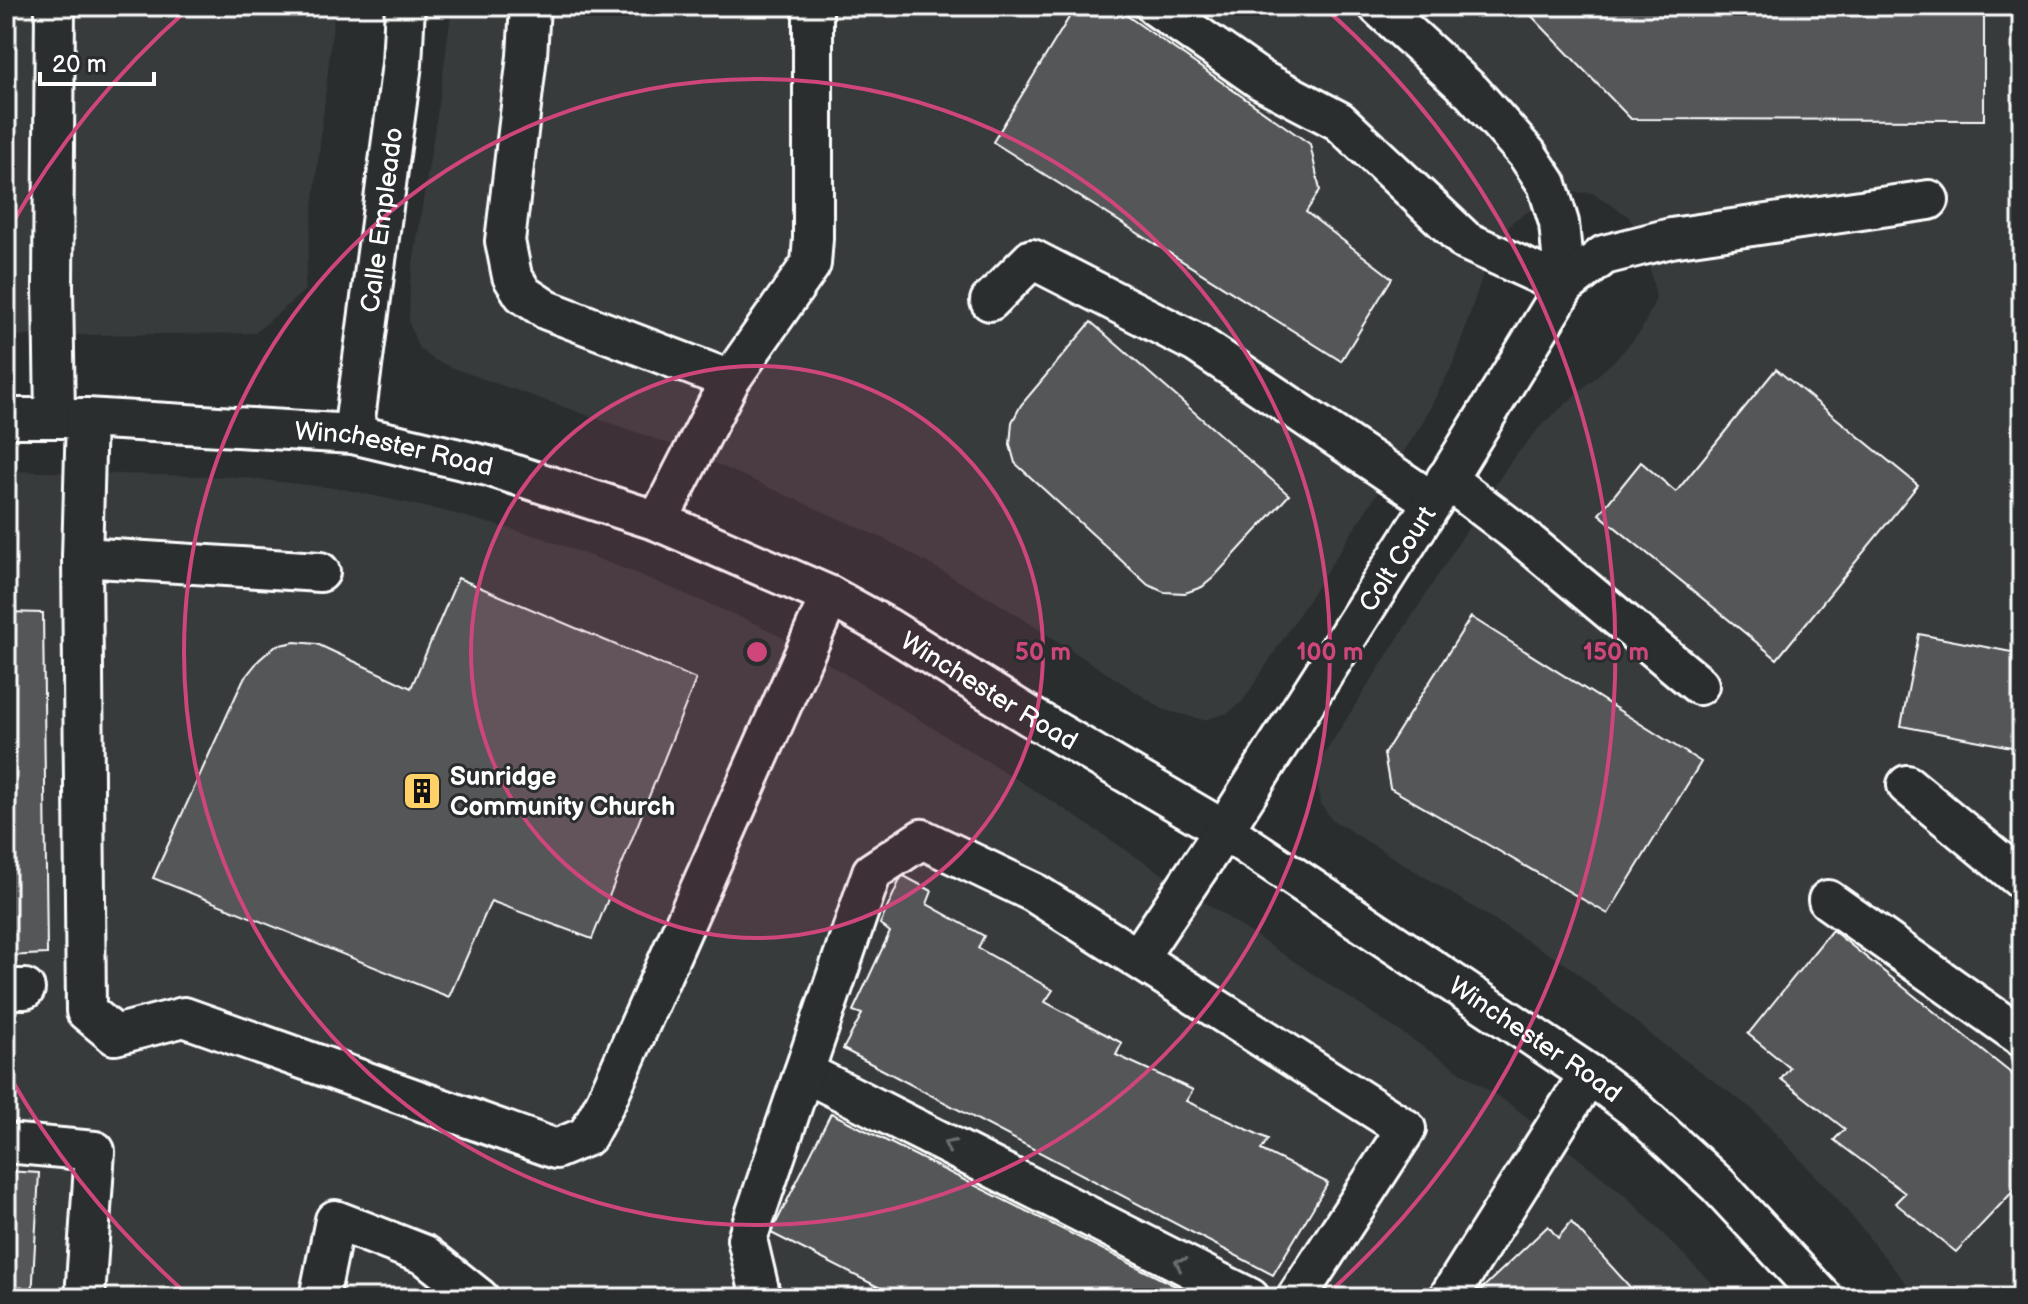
<svg xmlns="http://www.w3.org/2000/svg" width="2028" height="1304" viewBox="0 0 2028 1304" font-family="'Balsamiq Sans',sans-serif">
  <style>
    .built { fill: #373a3b }
    .building { fill: #555758; stroke: #fff; stroke-width: 2 }
    .lines { fill: none; stroke-linecap: round; stroke-linejoin: round }
    .minor-casing { stroke: #fff; stroke-width: 44 }
    .minor { stroke: #2a2d2e; stroke-width: 38 }
    .oneway { stroke: #6a6c6d }
    .ring { fill: none; stroke: #ce467c; stroke-width: 4 }
    .labels { text-anchor: middle; stroke-width: 6; stroke-linejoin: round; paint-order: stroke }
    .street-label { font-size: 26px; fill: #fff; stroke: #2a2d2e }
    .poi-label { font-size: 26px; font-weight: bold; fill: #fff; stroke: #2a2d2e; text-anchor: start }
    .centre { fill: #ce467c; stroke: #2a2d2e; stroke-width: 4 }
    .ring-label { font-size: 24px; text-anchor: middle; font-weight: bold; fill: #ce467c; stroke: #2a2d2e; stroke-width: 6; stroke-linejoin: round; paint-order: stroke }
  </style>
  <rect width="100%" height="100%" fill="#2a2d2e"/>
  <filter id="ink" filterUnits="userSpaceOnUse"><feTurbulence type="fractalNoise" baseFrequency=".0125" numOctaves="2"/><feDisplacementMap in="SourceGraphic" scale="16" xChannelSelector="R" yChannelSelector="G"/><feConvolveMatrix kernelMatrix="1 2 1 2 8 2 1 2 1" color-interpolation-filters="sRGB"/></filter>
  <g filter="url(#ink)">
    <path class="built" d="M 6,6 L 335,6 L 304,291 L 255,333 L 6,336 Z
      M 452,6 L 2022,6 L 2022,1289 L 2010,1298 L 1918,1298 L 1835,1196 L 1752,1109 L 1656,1039 L 1570,967 L 1331,819 L 1320,803 L 1318,784 L 1323,756 L 1510,462 L 1542,425 L 1617,358 L 1641,331 L 1656,298 L 1645,246 L 1628,216 L 1593,193 L 1560,192 L 1513,221 L 1488,259 L 1454,362 L 1420,427 L 1243,701 L 1228,713 L 1204,720 L 1164,710 L 1006,608 L 889,541 L 678,447 L 458,370 L 434,360 L 418,347 L 409,323 L 410,283 L 440,96 Z
      M 6,471 L 237,477 L 343,489 L 444,511 L 540,537 L 638,574 L 759,625 L 824,661 L 1058,805 L 1514,1107 L 1627,1197 L 1726,1298 L 6,1298 Z"/>
    <path class="building" d="M 1522,6 L 1984,6 L 1984,120 L 1631,119 Z
      M 1116,8 L 1310,144 L 1320,190 L 1306,212 L 1392,278 L 1341,361 L 993,142 L 1070,16 Z
      M 1091,322 L 1289,495 L 1213,578 L 1202,587 L 1185,593 L 1164,592 L 1148,585 L 1015,463 L 1010,445 L 1012,422 L 1021,405 Z
      M 1776,369 L 1918,485 L 1777,659 L 1599,514 L 1641,462 L 1676,492 Z
      M 458,578 L 696,679 L 592,939 L 491,901 L 449,997 L 153,878 L 243,680 L 259,660 L 275,646 L 295,642 L 317,644 L 411,688 Z
      M 6,612 L 43,613 L 47,954 L 6,956 Z
      M 1471,617 L 1701,762 L 1608,914 L 1390,788 L 1384,754 Z
      M 1919,634 L 2022,654 L 2022,749 L 1901,726 Z
      M 902,875 L 932,891 L 927,904 L 984,936 L 978,948 L 1053,990 L 1045,1002 L 1122,1043 L 1116,1055 L 1193,1090 L 1186,1101 L 1268,1139 L 1261,1150 L 1328,1183 L 1273,1275 L 843,1049 L 862,1014 L 853,1011 L 890,932 L 880,924 Z
      M 1832,930 L 2022,1082 L 2022,1189 L 2017,1187 L 1956,1252 L 1895,1203 L 1905,1193 L 1834,1140 L 1845,1129 L 1781,1079 L 1790,1068 L 1748,1034 Z
      M 831,1113 L 1199,1298 L 900,1298 L 771,1233 Z
      M 6,1171 L 39,1173 L 32,1298 L 6,1298 Z
      M 1571,1222 L 1640,1298 L 1472,1298 L 1548,1226 L 1558,1238 Z"/>
    <g class="lines">
      <defs>
        <g id="minor">
          <path d="M 55,6 L 53,287 L 55,417"/>
          <path d="M 530,6 L 527,56 L 505,241 L 512,276 L 523,294 L 547,310 L 730,380"/>
          <path d="M 1155,6 L 1261,80 L 1339,121 L 1466,241 L 1565,286"/>
          <path d="M 1378,6 L 1472,92 L 1527,154 L 1547,184 L 1559,223 L 1565,286"/>
          <path d="M 990,301 L 1032,259 L 1196,343 L 1433,502"/>
          <path id="s1" d="M 6,418 L 86,418 L 353,434 L 488,466 L 658,521 L 830,596 L 886,627 L 1031,717 L 1224,830 L 1589,1074 L 1634,1108 L 1718,1185 L 1823,1298"/>
          <path id="s2" d="M 353,434 L 402,64 L 405,6"/>
          <path d="M 1446,479 L 1512,529 L 1699,685"/>
          <path d="M 658,521 L 730,380 L 811,264 L 813,238 L 813,6"/>
          <path d="M 82,557 L 86,418"/>
          <path d="M 320,572 L 82,557 L 86,1011 L 115,1035 L 184,1017 L 556,1149 L 587,1136 L 606,1101 L 830,596"/>
          <path d="M 1907,785 L 2022,880"/>
          <path d="M 1828,900 L 2022,1037"/>
          <path id="s3" d="M 1138,958 L 1224,830 L 1433,502 L 1565,286 L 1604,255 L 1671,238 L 1929,200"/>
          <path d="M 6,989 L 25,989"/>
          <path d="M 804,1072 L 1250,1298"/>
          <path d="M 6,1143 L 95,1151 L 85,1298"/>
          <path d="M 319,1298 L 335,1220 L 425,1255 L 479,1298"/>
          <path d="M 761,1298 L 747,1239 L 872,872 L 922,839 L 1033,892 L 1406,1129 L 1296,1298"/>
          <path d="M 1448,1298 L 1589,1074"/>
        </g>
      </defs>
      <use href="#minor" class="minor-casing"/>
      <use href="#minor" class="minor"/>
    </g>
    <defs><path id="oneway-chevron" d="M-2-3.5L2.5 0L-2 3.5" fill="none" stroke-width="1.6" stroke-linecap="round" stroke-linejoin="round" transform="scale(2)"/></defs>
    <g class="oneway">
      <use href="#oneway-chevron" transform="translate(949 1145) rotate(-153)"/>
      <use href="#oneway-chevron" transform="translate(1180 1263) rotate(-153)"/>
    </g>
  </g>
  <circle cx="757" cy="652" r="286" fill="#ce467c" fill-opacity=".12"/>
  <g class="ring">
    <circle cx="757" cy="652" r="286"/>
    <circle cx="757" cy="652" r="573"/>
    <path d="M188 1295A859 859 0 0 1 9 1075M9 229A859 859 0 0 1 188 9M1326 9A859 859 0 0 1 1326 1295"/>
  </g>
  <defs>
    <symbol id="building-square" viewBox="-11 -11 22 22"><rect x="-9" y="-9" width="18" height="18" rx="4" fill="#ffd166" stroke="#2a2d2e"/><path d="M-4-6H4V6H1V3H-1V6H-4ZM-2.5-4.3h1.7v1.8h-1.7ZM.8-4.3h1.7v1.8H.8ZM-2.5-1h1.7V.8h-1.7ZM.8-1h1.7V.8H.8Z" fill="#111"/></symbol>
  </defs>
  <g fill-rule="evenodd">
    <use href="#building-square" x="400" y="769" width="44" height="44"/>
  </g>
  <g class="labels">
    <g class="street-label">
      <text dy="9" stroke="none"><textPath href="#s2" startOffset="216">Calle Empleado</textPath></text>
      <text dy="9" stroke="none"><textPath href="#s1" startOffset="390">Winchester Road</textPath></text>
      <text dy="9" stroke="none"><textPath href="#s3" startOffset="476">Colt Court</textPath></text>
      <text dy="9" stroke="none"><textPath href="#s1" startOffset="1038">Winchester Road</textPath></text>
      <text dy="9" stroke="none"><textPath href="#s1" startOffset="1686">Winchester Road</textPath></text>
    </g>
    <g class="poi-label">
      <text x="450" y="785">Sunridge<tspan x="450" dy="30">Community Church</tspan></text>
    </g>
  </g>
  <circle cx="757" cy="652" r="12" class="centre"/>
  <g class="ring-label">
    <text x="1043" y="660">50 m</text>
    <text x="1330" y="660">100 m</text>
    <text x="1616" y="660">150 m</text>
  </g>
  <rect width="2028" height="1304" fill="none" stroke="#2a2d2e" stroke-width="32"/>
  <rect x="16" y="16" width="1996" height="1272" fill="none" stroke="#fff" stroke-width="3" filter="url(#ink)"/>
  <path d="M40 72v12h114v-12" fill="none" stroke="#ffffff" stroke-width="4"/>
  <text x="52" y="72" font-size="24" fill="#ffffff" stroke="#2a2d2e" stroke-width="6" paint-order="stroke">20 m</text>
</svg>
